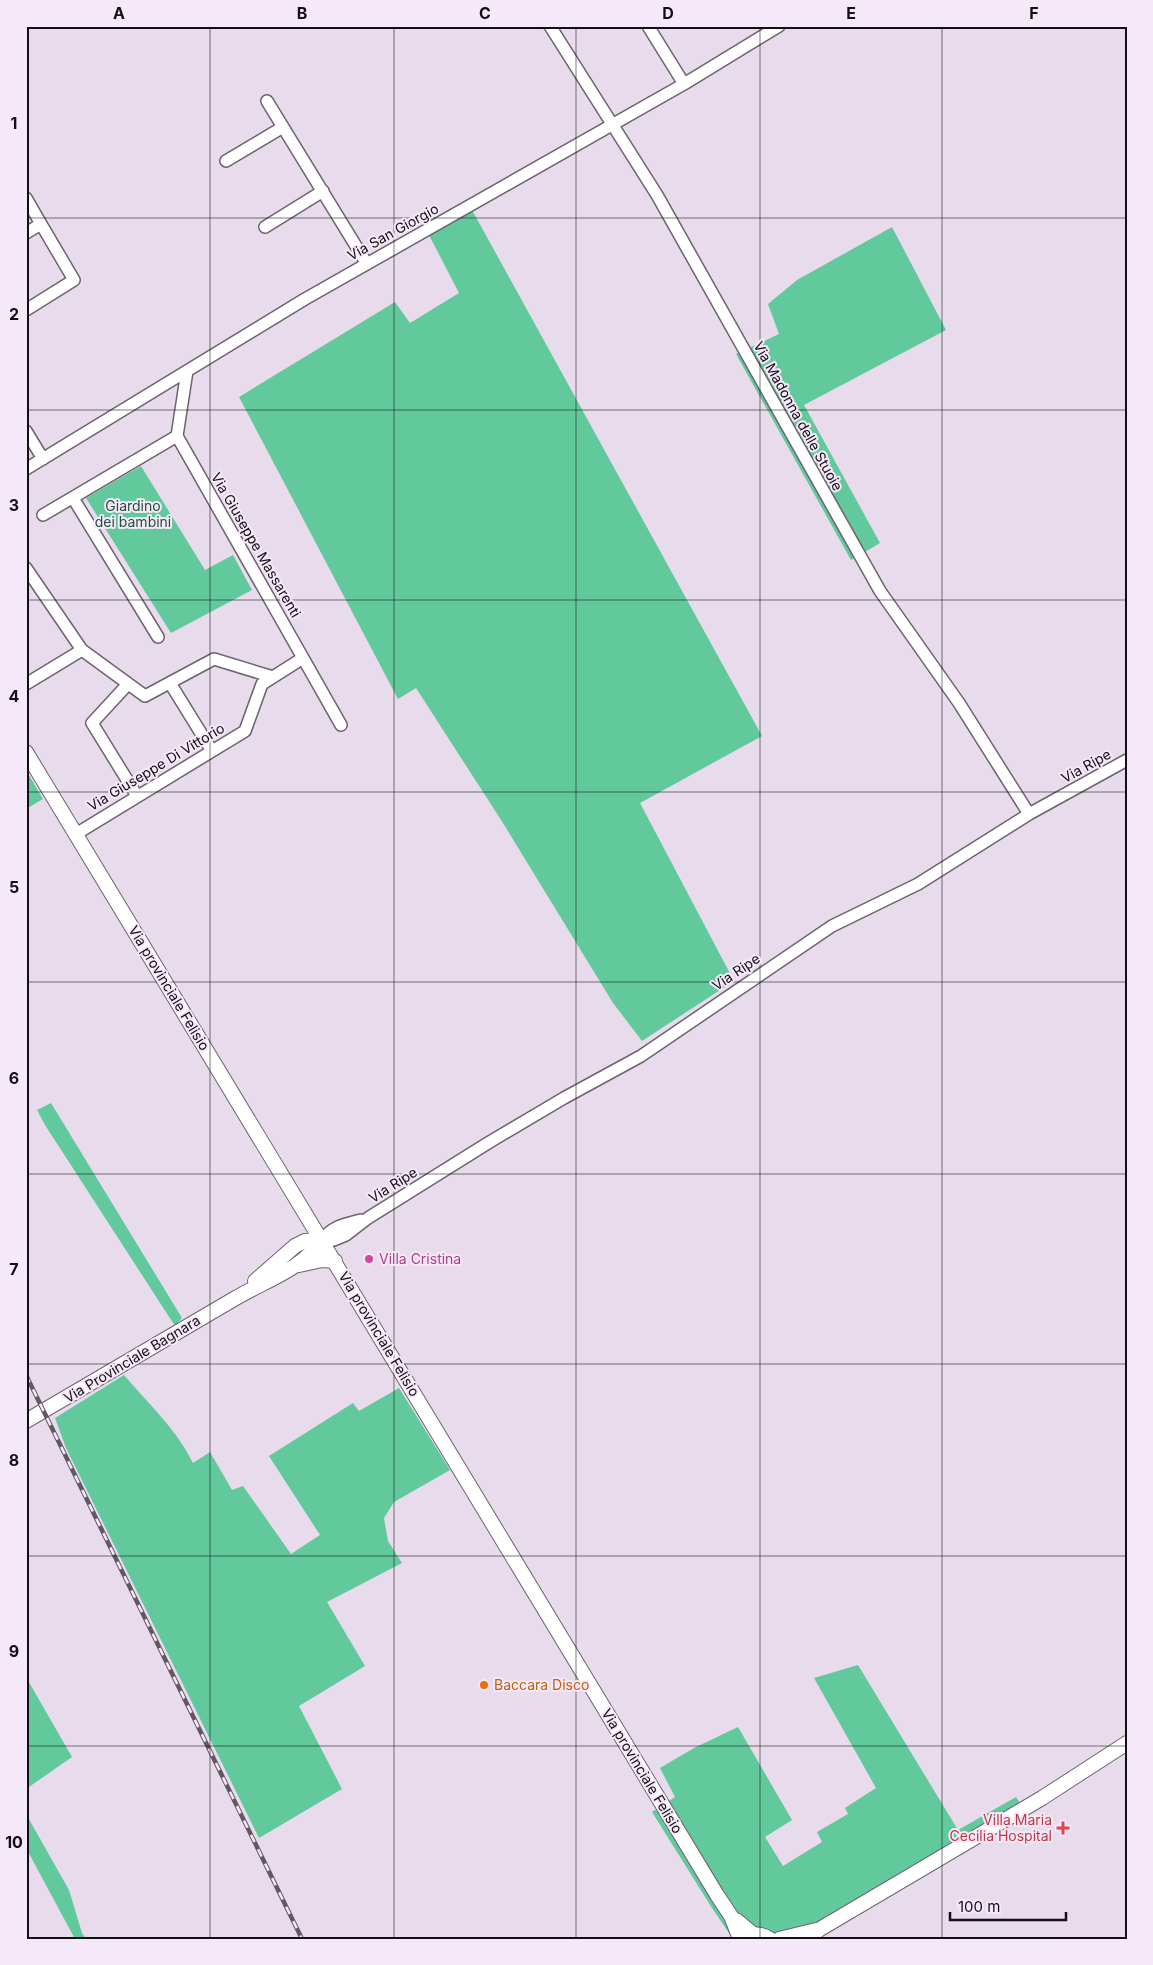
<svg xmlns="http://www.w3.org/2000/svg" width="1153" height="1965" viewBox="0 0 1153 1965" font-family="Inter,sans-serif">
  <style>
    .green { fill: #61c99c }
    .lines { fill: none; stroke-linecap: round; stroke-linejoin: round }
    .minor-casing { stroke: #6d6370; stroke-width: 14 }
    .major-casing { stroke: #6d6370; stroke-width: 16 }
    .minor { stroke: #fff; stroke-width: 11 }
    .major { stroke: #fff; stroke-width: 14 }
    .rail-casing { stroke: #605962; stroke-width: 4.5 }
    .rail { stroke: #f5e8f8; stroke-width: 2.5; stroke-dasharray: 8; stroke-linecap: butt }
    .grid { fill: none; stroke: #130f14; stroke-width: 1; stroke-opacity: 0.55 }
    .hotel-dot { fill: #d1479c; stroke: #f5e8f8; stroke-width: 2 }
    .food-dot { fill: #e8710a; stroke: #f5e8f8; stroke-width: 2 }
    .health-dot { fill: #e0444e; stroke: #f5e8f8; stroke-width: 2 }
    .labels { text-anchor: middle; stroke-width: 4; stroke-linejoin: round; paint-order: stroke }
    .street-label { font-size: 14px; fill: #130f14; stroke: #f5e8f8 }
    .park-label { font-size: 14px; fill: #1f503b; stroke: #f5e8f8 }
    .hotel-label { font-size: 14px; fill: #b23c85; stroke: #f5e8f8; text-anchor: start }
    .food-label { font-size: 14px; fill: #c56008; stroke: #f5e8f8; text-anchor: start }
    .health-label { font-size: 14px; fill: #be3a42; stroke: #f5e8f8; text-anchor: end }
    .neatline { fill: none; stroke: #130f14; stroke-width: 2 }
    .grid-label { font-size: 16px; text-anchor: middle; font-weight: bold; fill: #130f14 }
  </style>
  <rect width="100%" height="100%" fill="#e8dbeb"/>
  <path class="green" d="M 472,210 L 762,736 L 640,803 L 734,981 L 642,1041 L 613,1003 L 503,823 L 416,688 L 398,699 L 239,397 L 395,302 L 410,323 L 459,293 L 429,235 Z
    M 892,227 L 946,330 L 804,405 L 880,543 L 851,560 L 736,354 L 779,334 L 768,304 L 797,280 Z
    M 141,466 L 205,570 L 233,555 L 252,590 L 171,633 L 86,498 Z
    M 26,770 L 43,799 L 26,809 Z
    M 51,1103 L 182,1318 L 175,1326 L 45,1125 L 37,1110 Z
    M 124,1375 C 148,1403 177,1430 193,1463 L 210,1452 L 232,1490 L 243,1486 L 291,1554 L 320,1535 L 269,1456 L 353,1403 L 359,1411 L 399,1388 L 450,1470 L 394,1502 L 384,1518 L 388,1541 L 402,1563 L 327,1602 L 365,1666 L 299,1706 L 342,1789 L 259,1838 L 66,1448 L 55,1418 Z
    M 858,1665 L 958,1830 L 1016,1797 L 1025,1811 L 814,1939 L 731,1939 L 731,1936 L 712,1908 L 652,1812 L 675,1797 L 660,1768 L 694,1748 L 738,1727 L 792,1820 L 765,1837 L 783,1866 L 822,1842 L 817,1832 L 848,1814 L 845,1808 L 876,1788 L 814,1678 Z
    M 26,1677 L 72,1757 L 26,1789 Z
    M 26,1814 L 69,1890 L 82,1933 L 86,1939 L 75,1939 L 26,1848 Z"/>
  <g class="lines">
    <defs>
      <path id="minor" d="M 550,26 L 657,195 L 880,591 L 959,703 L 1029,814
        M 648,26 L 684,84
        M 267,101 L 367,264
        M 226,161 L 283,127
        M 26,198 L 41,224 L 26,233
        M 265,227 L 323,191
        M 26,310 L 74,280 L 41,224
        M 187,371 L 177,436 L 341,725
        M 26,431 L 43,459
        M 26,469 L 305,299 L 684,84 L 779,26
        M 73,498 L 158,637
        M 43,515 L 177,436
        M 26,568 L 82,650 L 145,696 L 214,659 L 273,677
        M 170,683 L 212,751
        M 26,684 L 82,650
        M 128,684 L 92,723 L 137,796
        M 76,834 L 245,731 L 262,684 L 303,658
        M 322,1240 L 334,1240 L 346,1235 L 368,1218 L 488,1143 L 564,1098 L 641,1056 L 832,926 L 918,884 L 1029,814 L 1127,760
        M 322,1240 C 332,1226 346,1224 361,1220"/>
      <path id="major" d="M 26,752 L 717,1895 L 731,1916 L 740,1939
        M 299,1265 L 322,1260 L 335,1261
        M 255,1281 L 295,1246 L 305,1241 L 322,1240
        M 26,1421 C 95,1380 165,1340 234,1299 C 264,1281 301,1270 322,1240
        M 736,1920 L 753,1934
        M 745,1938 C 754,1933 761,1933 770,1939
        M 779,1939 L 816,1930
        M 807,1939 L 820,1929 L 1042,1798 L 1127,1743"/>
    </defs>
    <use href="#minor" class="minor-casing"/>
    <use href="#major" class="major-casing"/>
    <use href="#minor" class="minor"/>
    <use href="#major" class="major"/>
    <defs>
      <path id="rail" d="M 26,1375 L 302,1939"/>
    </defs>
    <use href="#rail" class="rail-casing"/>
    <use href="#rail" class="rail"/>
  </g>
  <path class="grid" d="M 210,26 L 210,1939M 394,26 L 394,1939M 576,26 L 576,1939M 760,26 L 760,1939M 942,26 L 942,1939M 26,218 L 1127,218M 26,410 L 1127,410M 26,600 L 1127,600M 26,792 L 1127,792M 26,982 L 1127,982M 26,1174 L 1127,1174M 26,1364 L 1127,1364M 26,1556 L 1127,1556M 26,1746 L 1127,1746"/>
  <circle class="hotel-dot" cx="369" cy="1259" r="5"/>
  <circle class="food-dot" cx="484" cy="1685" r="5"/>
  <path class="health-dot" d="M1060.5 1820.5h5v5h5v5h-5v5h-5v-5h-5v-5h5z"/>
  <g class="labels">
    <g class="street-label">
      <text transform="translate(393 232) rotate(-29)" y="5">Via San Giorgio</text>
      <text transform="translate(798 416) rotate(61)" y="5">Via Madonna delle Stuoie</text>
      <text transform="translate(256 545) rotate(60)" y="5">Via Giuseppe Massarenti</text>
      <text transform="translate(1086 766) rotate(-29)" y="5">Via Ripe</text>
      <text transform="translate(156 767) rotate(-31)" y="5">Via Giuseppe Di Vittorio</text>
      <text transform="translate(736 972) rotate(-34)" y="5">Via Ripe</text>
      <text transform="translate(169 988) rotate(59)" y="5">Via provinciale Felisio</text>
      <text transform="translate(393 1185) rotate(-32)" y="5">Via Ripe</text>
      <text transform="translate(379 1334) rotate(59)" y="5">Via provinciale Felisio</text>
      <text transform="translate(132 1359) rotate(-31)" y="5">Via Provinciale Bagnara</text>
      <text transform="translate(642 1771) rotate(59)" y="5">Via provinciale Felisio</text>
    </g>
    <g class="park-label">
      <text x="133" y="511">Giardino<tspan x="133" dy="16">dei bambini</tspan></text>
    </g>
    <g class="hotel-label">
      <text x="379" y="1264">Villa Cristina</text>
    </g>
    <g class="food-label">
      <text x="494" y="1690">Baccara Disco</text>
    </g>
    <g class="health-label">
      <text x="1052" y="1825">Villa Maria<tspan x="1052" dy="16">Cecilia Hospital</tspan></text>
    </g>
  </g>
  <rect width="1153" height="1965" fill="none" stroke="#f5e8f8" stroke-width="55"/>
  <path d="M950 1912v8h116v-8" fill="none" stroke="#130f14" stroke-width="2.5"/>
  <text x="958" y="1912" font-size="15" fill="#130f14" stroke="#f5e8f8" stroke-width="4" paint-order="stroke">100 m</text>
  <rect x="28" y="28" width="1098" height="1910" class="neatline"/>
  <g class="grid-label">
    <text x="119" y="19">A</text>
    <text x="302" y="19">B</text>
    <text x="485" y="19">C</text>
    <text x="668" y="19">D</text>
    <text x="851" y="19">E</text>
    <text x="1034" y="19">F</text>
    <text x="14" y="129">1</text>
    <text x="14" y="320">2</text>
    <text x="14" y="511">3</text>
    <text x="14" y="702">4</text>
    <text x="14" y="893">5</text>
    <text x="14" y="1084">6</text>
    <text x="14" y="1275">7</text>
    <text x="14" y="1466">8</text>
    <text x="14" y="1657">9</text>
    <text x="14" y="1848">10</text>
  </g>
</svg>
